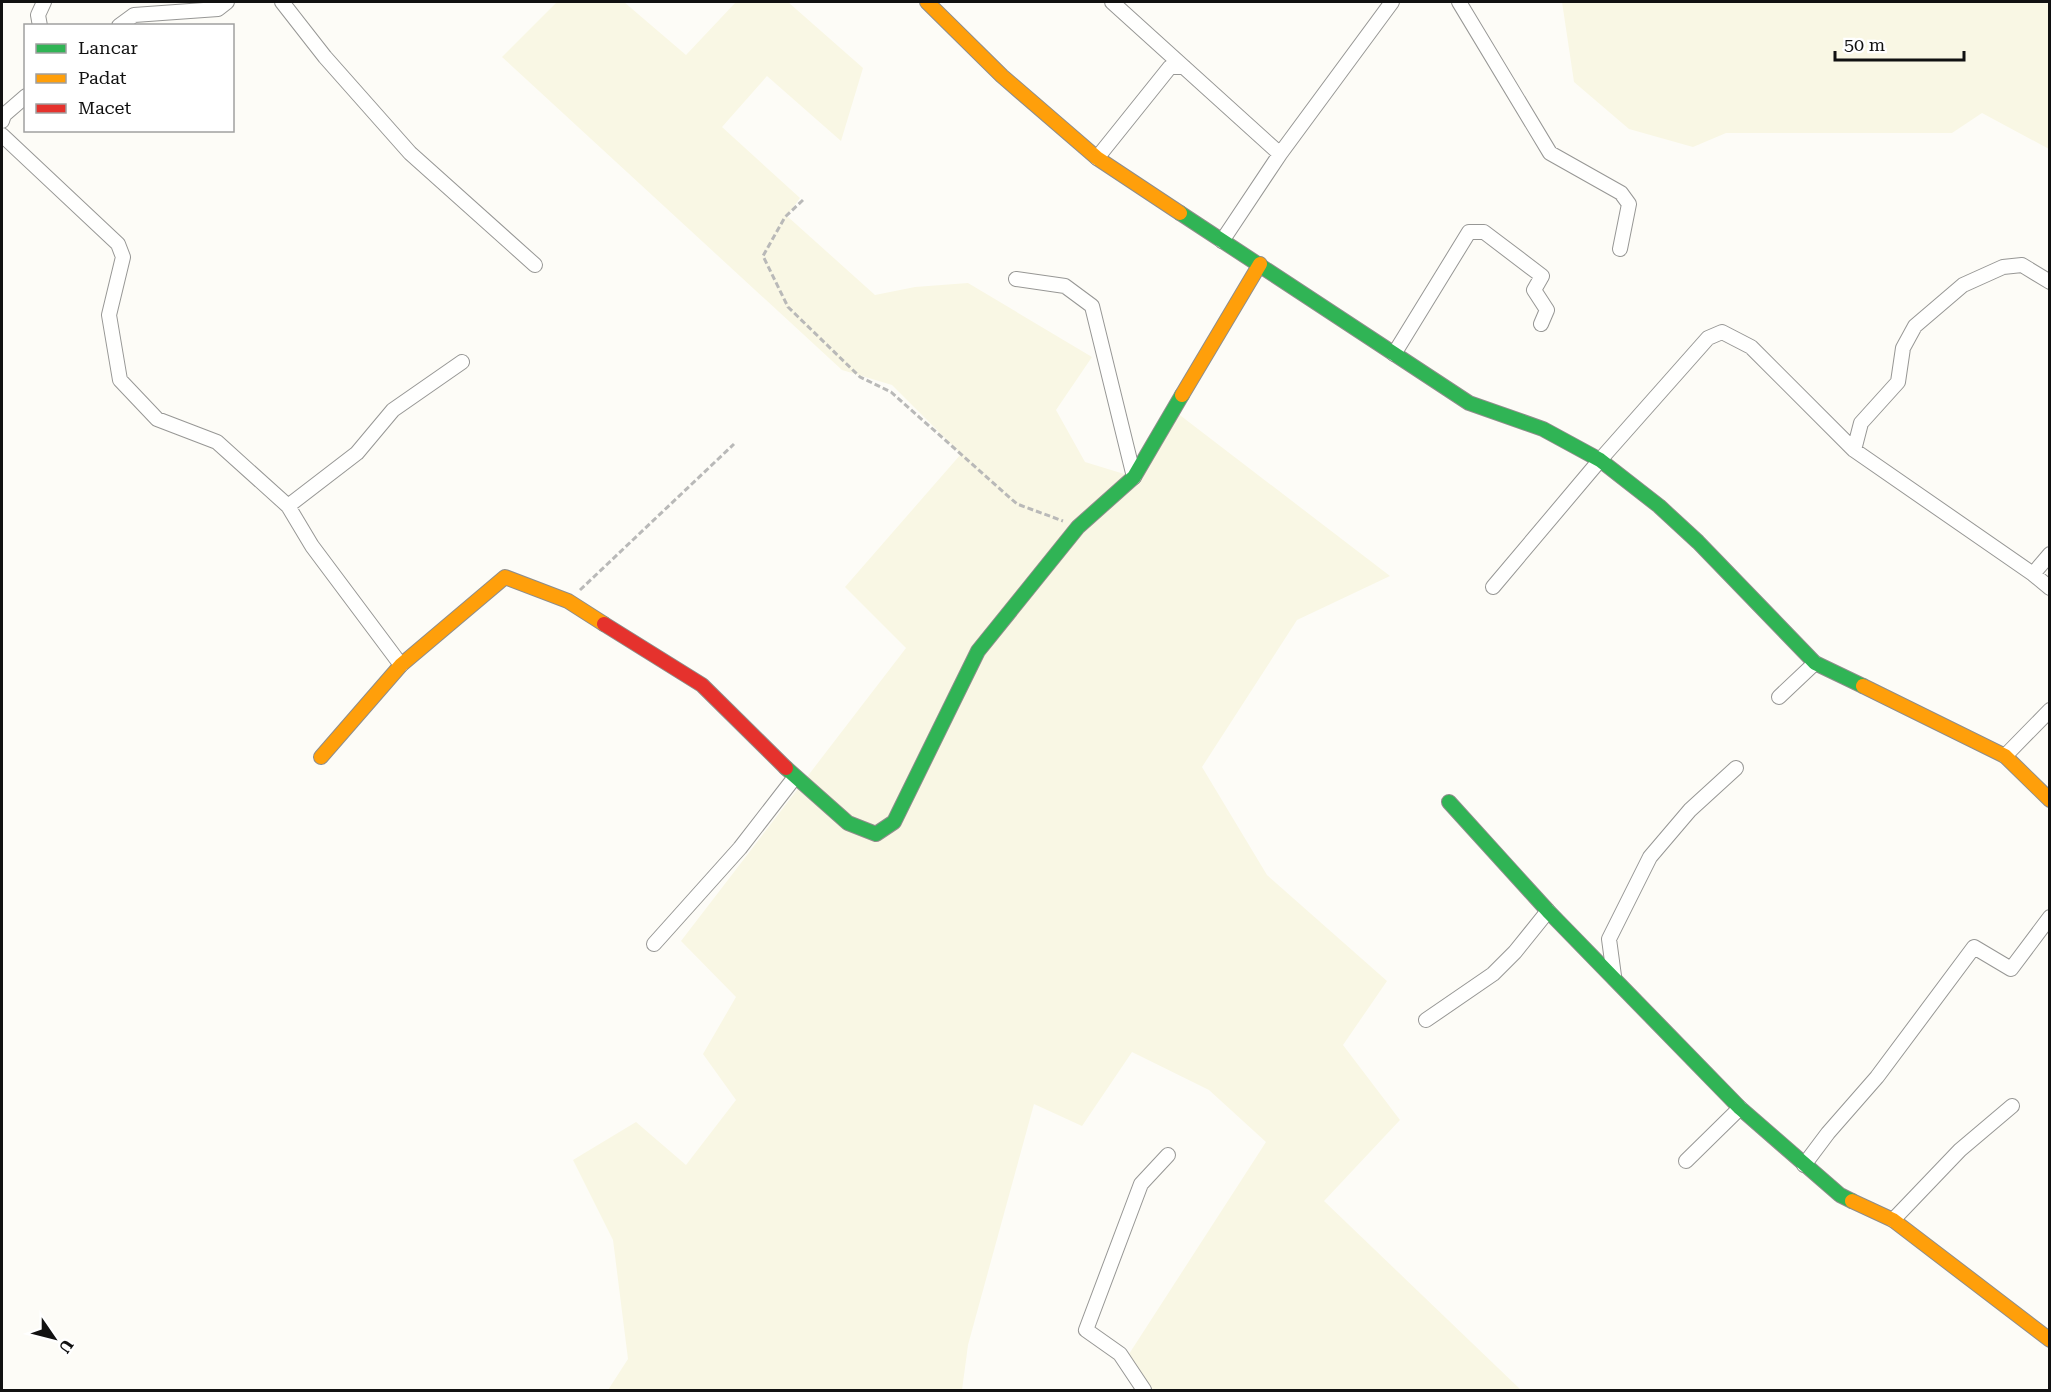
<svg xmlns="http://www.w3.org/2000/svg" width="2051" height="1392" viewBox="0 0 2051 1392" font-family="'Roboto Serif',serif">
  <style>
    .farmland { fill: #f9f7e4 }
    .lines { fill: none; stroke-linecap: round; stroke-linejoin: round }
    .street-casing { stroke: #979795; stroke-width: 16 }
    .fast-casing { stroke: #8e8d8b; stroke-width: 16 }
    .slow-casing { stroke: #8e8d8b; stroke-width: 16 }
    .jam-casing { stroke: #8e8d8b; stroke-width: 16 }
    .path { stroke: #b9b9b8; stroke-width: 3; stroke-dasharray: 6 3; stroke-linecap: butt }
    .street { stroke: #fffffe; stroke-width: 14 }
    .fast { stroke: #30b455; stroke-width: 14 }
    .slow { stroke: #ff9f0a; stroke-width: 14 }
    .jam { stroke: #e5322d; stroke-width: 14 }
  </style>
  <rect width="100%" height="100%" fill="#fdfcf7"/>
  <path class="farmland" d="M 557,2 L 624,2 L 686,55 L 736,2 L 788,2 L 863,68 L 841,141 L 767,76 L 722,127 L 800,198 L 787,216 L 875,295 L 915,287 L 968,283 L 1092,357 L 1056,410 L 1085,462 L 1134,477 L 1168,406 L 1390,576 L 1297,620 L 1202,767 L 1267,875 L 1387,981 L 1343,1045 L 1400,1120 L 1324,1201 L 1521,1390 L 1145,1390 L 1129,1354 L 1266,1142 L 1209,1090 L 1132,1052 L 1082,1126 L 1034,1104 L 968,1345 L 962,1390 L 608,1390 L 628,1359 L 613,1240 L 573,1160 L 636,1122 L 686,1165 L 736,1100 L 703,1054 L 736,997 L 681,941 L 906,648 L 845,587 L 961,454 L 892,385 L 842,370 L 502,57 Z
    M 1562,2 L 2049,2 L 2049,149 L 1982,113 L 1952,133 L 1726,133 L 1693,147 L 1629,129 L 1574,82 Z"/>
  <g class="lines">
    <defs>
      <path id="street" d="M 282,2 L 325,57 L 410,153 L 535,265
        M 1112,2 L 1280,154
        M 1459,2 L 1550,153 L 1621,193 L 1629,204 L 1620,249
        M 40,26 L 38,15 L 44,2
        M 119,26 L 134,15 L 218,9 L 227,2
        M 2,121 L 4,115 L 26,96
        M 2,135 L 118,244 L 123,257 L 109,315 L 120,380 L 157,419 L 217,442 L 288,506 L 312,546 L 401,665
        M 1097,158 L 1170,67 L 1184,67
        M 1222,241 L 1280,154 L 1392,2
        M 1016,279 L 1065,286 L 1092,306 L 1134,477
        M 1394,354 L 1469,232 L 1484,232 L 1542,276 L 1534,290 L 1547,310 L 1541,324
        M 1854,450 L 1861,423 L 1898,382 L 1903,348 L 1915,326 L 1963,285 L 2003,267 L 2022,265 L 2050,282
        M 288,506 L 357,453 L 393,410 L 462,362
        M 2033,574 L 2050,554
        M 1493,587 L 1600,460 L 1708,338 L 1722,332 L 1751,347 L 1854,450 L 2033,574 L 2050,588
        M 1779,697 L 1815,663
        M 2005,756 L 2050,710
        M 654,944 L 740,848 L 795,777
        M 1614,976 L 1609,939 L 1650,857 L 1690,810 L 1736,768
        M 1426,1020 L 1493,974 L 1515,952 L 1548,911
        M 1686,1161 L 1740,1108
        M 1804,1165 L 1828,1133 L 1877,1077 L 1974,947 L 2011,969 L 2050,917
        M 1893,1220 L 1960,1150 L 2012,1106
        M 1144,1390 L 1120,1354 L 1086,1330 L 1141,1184 L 1168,1155"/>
      <path id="fast" d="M 1180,213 L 1469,403 L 1543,429 L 1600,460 L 1659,506 L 1698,542 L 1815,663 L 1863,686
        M 786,768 L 848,823 L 876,834 L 894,822 L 978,651 L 1078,527 L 1134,477 L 1182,395
        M 1449,802 L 1548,911 L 1740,1108 L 1840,1195 L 1852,1201"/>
      <path id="slow" d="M 927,2 L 1002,76 L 1097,158 L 1180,213
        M 1182,395 L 1260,264
        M 1863,686 L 2005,756 L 2050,800
        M 321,757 L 401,665 L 505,577 L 568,601 L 604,624
        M 1852,1201 L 1893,1220 L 2050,1340"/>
      <path id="jam" d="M 604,624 L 702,685 L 786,768"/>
    </defs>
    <use href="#street" class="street-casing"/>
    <use href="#fast" class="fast-casing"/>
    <use href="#slow" class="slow-casing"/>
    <use href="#jam" class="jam-casing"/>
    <path class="path" d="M 803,200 L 785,217 L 763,256 L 788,307 L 860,377 L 891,392 L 1017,504 L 1063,521
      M 580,590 L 734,444"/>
    <use href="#street" class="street"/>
    <use href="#fast" class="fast"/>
    <use href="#slow" class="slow"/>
    <use href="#jam" class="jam"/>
  </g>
  <rect width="2051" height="1392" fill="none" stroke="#111111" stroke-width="6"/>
  <rect x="24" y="24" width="210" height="108" fill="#ffffff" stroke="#a0a0a0" stroke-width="1.5"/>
  <rect x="36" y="44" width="30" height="9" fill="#30b455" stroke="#a0a0a0" stroke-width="1.5"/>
  <text x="78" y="54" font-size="18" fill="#111111">Lancar</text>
  <rect x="36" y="74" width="30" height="9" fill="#ff9f0a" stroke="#a0a0a0" stroke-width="1.5"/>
  <text x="78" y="84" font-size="18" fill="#111111">Padat</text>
  <rect x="36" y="104" width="30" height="9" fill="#e5322d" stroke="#a0a0a0" stroke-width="1.5"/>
  <text x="78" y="114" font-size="18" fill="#111111">Macet</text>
  <g transform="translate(54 1338) rotate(125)" stroke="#ffffff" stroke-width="4.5" paint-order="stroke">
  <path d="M0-4.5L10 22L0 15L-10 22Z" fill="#111111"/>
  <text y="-9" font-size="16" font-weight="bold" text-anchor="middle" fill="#111111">U</text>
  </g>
  <path d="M1835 51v9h129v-9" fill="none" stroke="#111111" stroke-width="3"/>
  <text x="1844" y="51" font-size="18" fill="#111111" stroke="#ffffff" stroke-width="4.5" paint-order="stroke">50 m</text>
</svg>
